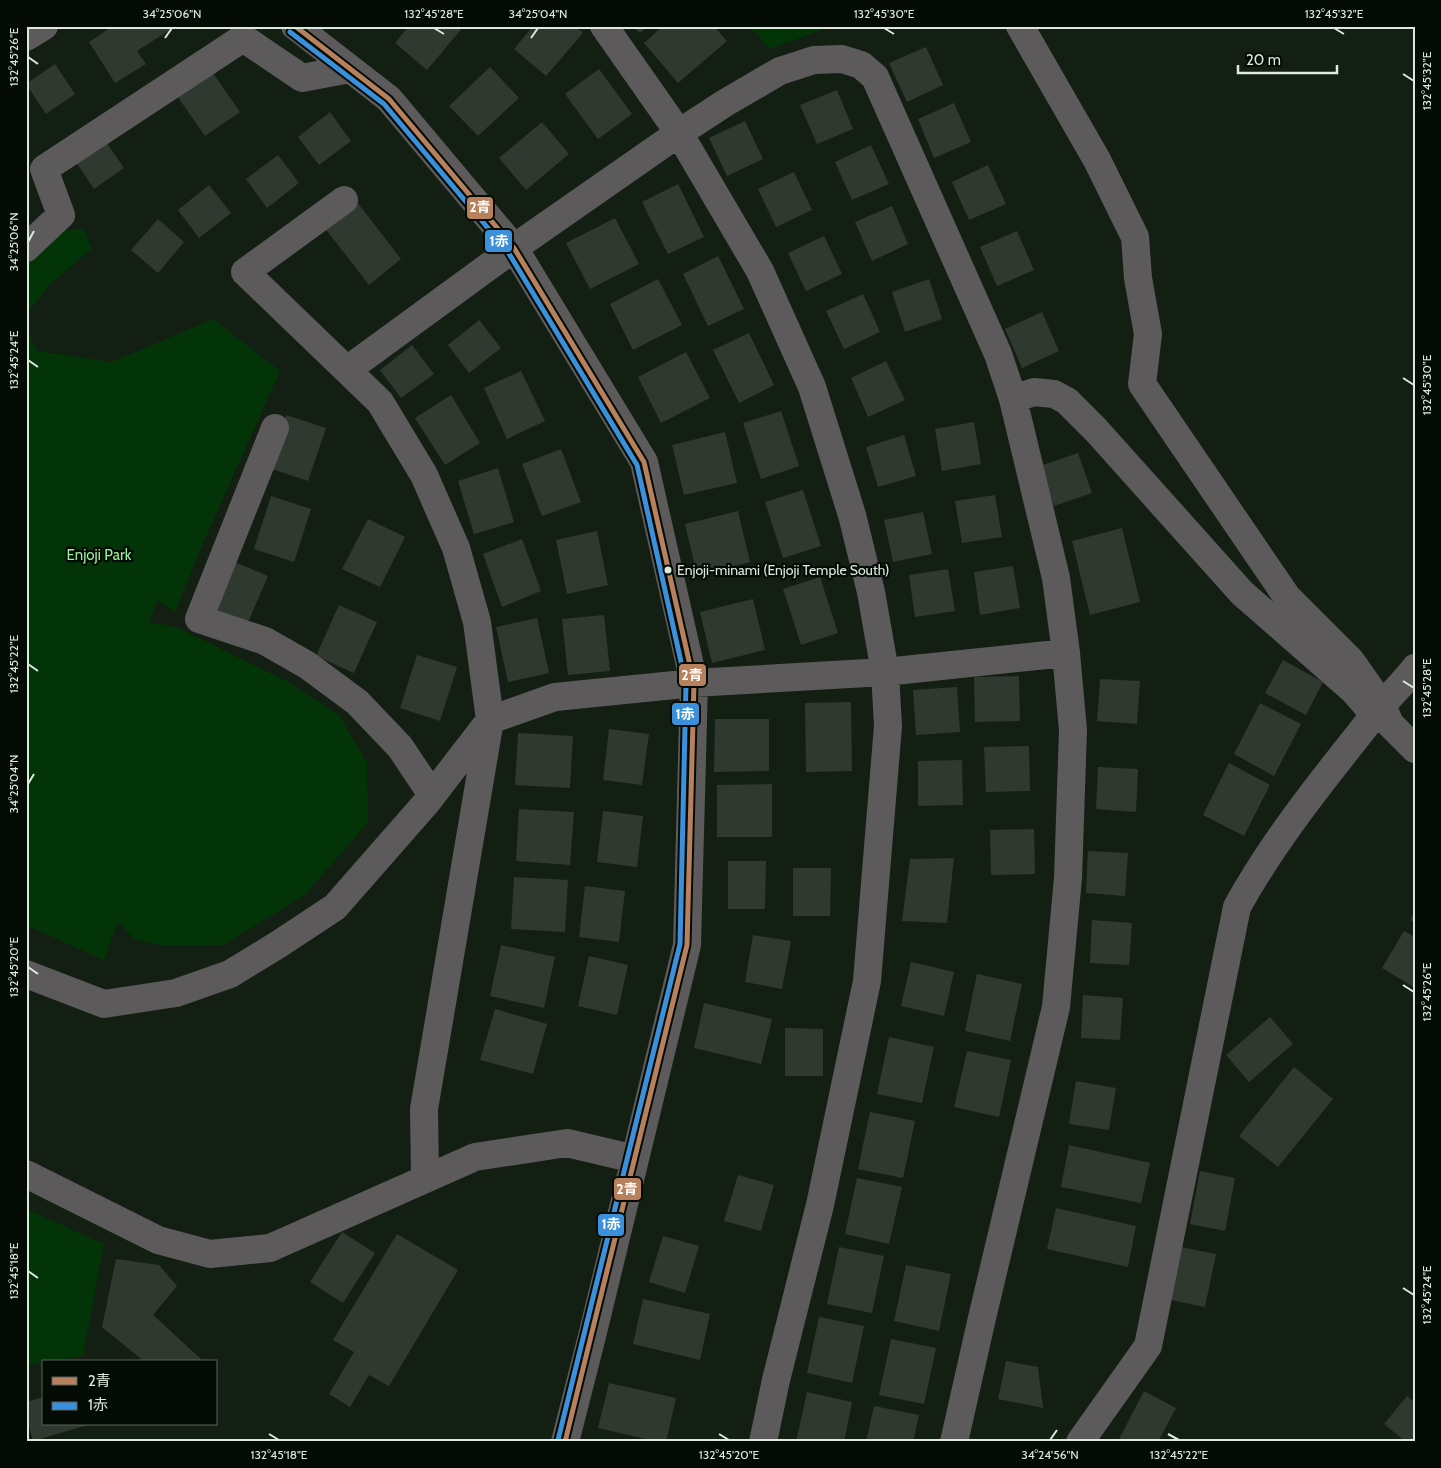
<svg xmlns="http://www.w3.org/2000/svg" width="1441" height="1468" viewBox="0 0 1441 1468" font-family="Cabin,'Noto Sans JP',sans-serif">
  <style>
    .green { fill: #033407 }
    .building { fill: #303930 }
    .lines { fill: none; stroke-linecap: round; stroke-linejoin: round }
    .minor { stroke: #5d5a5b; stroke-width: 28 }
    .bus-1-casing { stroke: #040a04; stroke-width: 9 }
    .bus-2-casing { stroke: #040a04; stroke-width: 9 }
    .bus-1 { stroke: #b6815c; stroke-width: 5 }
    .bus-2 { stroke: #3a90db; stroke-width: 5 }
    .ticks { fill: none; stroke: #dde9dc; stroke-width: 2 }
    .bus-dot { fill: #dde9dc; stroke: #040a04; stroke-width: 2 }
    .labels { text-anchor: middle; stroke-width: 4.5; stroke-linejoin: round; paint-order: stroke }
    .bus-label { font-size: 14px; fill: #dde9dc; stroke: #040a04; text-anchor: start }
    .park-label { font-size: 15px; fill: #9af199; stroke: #040a04 }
    .line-badge { stroke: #040a04; stroke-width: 2 }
    .badge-label { font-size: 14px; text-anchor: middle; font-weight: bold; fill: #fff }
    .neatline { fill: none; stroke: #dde9dc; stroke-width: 2 }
    .ticks-label { font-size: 12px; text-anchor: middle; fill: #dde9dc }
  </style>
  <rect width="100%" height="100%" fill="#141f14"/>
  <path class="green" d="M 749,26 L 832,26 L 770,49 Z
    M 84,229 L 92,249 L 51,283 L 26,314 L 26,264 L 60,230 Z
    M 213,319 L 280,371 L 197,557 L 175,612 L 158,600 L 149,622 L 176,627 L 288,682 L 339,715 L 367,763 L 368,822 L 305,895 L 223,945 L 159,945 L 134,939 L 118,922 L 104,960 L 26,925 L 26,327 L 37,351 L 112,362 Z
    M 26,1209 L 104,1244 L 83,1356 L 26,1365 Z"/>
  <path class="building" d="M 113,26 L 176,26 L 137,51 L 146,64 L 115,83 L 89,42 Z
    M 409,26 L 462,26 L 463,27 L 427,70 L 395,43 Z
    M 533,26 L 575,26 L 583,33 L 546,76 L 514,49 Z
    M 633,26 L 647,26 L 640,33 Z
    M 663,26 L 714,26 L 727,41 L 678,83 L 644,43 Z
    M 926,47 L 943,85 L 907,102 L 889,63 Z
    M 55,64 L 75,94 L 46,114 L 26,84 Z
    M 208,66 L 240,112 L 205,136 L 173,90 Z
    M 490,67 L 519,98 L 478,136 L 449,106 Z
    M 599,69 L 632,114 L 598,139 L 565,94 Z
    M 837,90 L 853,129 L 817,144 L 800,105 Z
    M 954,103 L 971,142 L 934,158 L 918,119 Z
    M 330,112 L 351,141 L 319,165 L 298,137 Z
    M 745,121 L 763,159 L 727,176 L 709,138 Z
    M 542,122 L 569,154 L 526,190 L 499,158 Z
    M 104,139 L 124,168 L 94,189 L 74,159 Z
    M 871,145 L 889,184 L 852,200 L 835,162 Z
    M 278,155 L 299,183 L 267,208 L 246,179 Z
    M 988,165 L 1006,204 L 969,220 L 952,182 Z
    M 794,172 L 812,210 L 776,227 L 758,189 Z
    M 678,184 L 704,237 L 668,254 L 642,202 Z
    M 209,185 L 231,213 L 199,238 L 178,210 Z
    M 357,202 L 401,259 L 369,285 L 324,227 Z
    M 892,206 L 908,244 L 872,261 L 855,222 Z
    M 615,218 L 639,264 L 590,289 L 566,243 Z
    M 158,219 L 184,242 L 158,273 L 131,250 Z
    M 1017,231 L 1034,270 L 997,286 L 980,247 Z
    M 824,236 L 842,274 L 806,291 L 788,253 Z
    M 718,256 L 744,309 L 708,326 L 683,274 Z
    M 658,279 L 682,325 L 633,350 L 610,304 Z
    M 929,279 L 942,319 L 905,332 L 892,292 Z
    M 863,294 L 880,332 L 844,349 L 826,311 Z
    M 1042,312 L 1059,351 L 1022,368 L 1005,329 Z
    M 479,320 L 501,348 L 469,373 L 448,345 Z
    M 749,333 L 774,385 L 739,403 L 713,350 Z
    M 412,345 L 434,374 L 401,398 L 380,370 Z
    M 686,352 L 710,398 L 661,423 L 638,377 Z
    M 886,361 L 905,400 L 868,417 L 851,378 Z
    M 521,371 L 545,421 L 507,439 L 484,388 Z
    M 451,395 L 480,443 L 445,465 L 415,418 Z
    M 781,411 L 799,466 L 761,479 L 743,423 Z
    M 286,415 L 326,428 L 308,481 L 269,468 Z
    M 974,422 L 981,464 L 942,471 L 935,429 Z
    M 725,432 L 737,483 L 684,495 L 672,445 Z
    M 904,435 L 916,476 L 878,487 L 866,447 Z
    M 561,449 L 581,502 L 542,516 L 522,464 Z
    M 1078,453 L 1092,493 L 1054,506 L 1040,466 Z
    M 498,468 L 514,522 L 474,534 L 458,481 Z
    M 803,490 L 821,546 L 783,558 L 765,502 Z
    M 995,495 L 1002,537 L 962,543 L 955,501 Z
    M 271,496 L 311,509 L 294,562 L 254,549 Z
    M 738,511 L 750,562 L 697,575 L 685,524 Z
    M 923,512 L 932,554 L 893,562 L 884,520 Z
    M 368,519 L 405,537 L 380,587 L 342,569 Z
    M 1122,528 L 1140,602 L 1090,615 L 1072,541 Z
    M 597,531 L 608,585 L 567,594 L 556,540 Z
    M 522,539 L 541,591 L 502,607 L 483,554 Z
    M 230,560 L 268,576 L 246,627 L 208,611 Z
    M 1013,566 L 1020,608 L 980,615 L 974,572 Z
    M 948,569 L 955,611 L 915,617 L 909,575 Z
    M 820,577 L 838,633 L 801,645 L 783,589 Z
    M 753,599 L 765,650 L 712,663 L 700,612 Z
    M 339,605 L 377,622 L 354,673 L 316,656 Z
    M 604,615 L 610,671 L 568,675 L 562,619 Z
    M 537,618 L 549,673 L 508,682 L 496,627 Z
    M 417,655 L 457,667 L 440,721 L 400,708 Z
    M 1283,660 L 1323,682 L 1306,715 L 1265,693 Z
    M 1019,676 L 1020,721 L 975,722 L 974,677 Z
    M 1100,679 L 1140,681 L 1137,724 L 1097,721 Z
    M 957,687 L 960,732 L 916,735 L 913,690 Z
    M 851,702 L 852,771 L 806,772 L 805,703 Z
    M 1260,703 L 1301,724 L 1274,776 L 1234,754 Z
    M 715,719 L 769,719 L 769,771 L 714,772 Z
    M 609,729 L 649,734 L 642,785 L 603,780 Z
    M 518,733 L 573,736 L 570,788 L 515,785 Z
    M 1029,746 L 1030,791 L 986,792 L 984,747 Z
    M 962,760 L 963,805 L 918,806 L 918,761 Z
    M 1229,763 L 1270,785 L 1244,836 L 1203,815 Z
    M 1098,767 L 1138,769 L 1136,812 L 1096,809 Z
    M 772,784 L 772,837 L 717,837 L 717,785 Z
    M 519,809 L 574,812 L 570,865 L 516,861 Z
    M 603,811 L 643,816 L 637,867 L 597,862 Z
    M 1034,829 L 1035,874 L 991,875 L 990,830 Z
    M 1088,851 L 1128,853 L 1125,896 L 1086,893 Z
    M 954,858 L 947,923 L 902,921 L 910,859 Z
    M 728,861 L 766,861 L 765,909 L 728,909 Z
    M 793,868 L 831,868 L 830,916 L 793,916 Z
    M 514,877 L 568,880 L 565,932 L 511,929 Z
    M 585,886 L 625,891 L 619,942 L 579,937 Z
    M 1415,911 L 1415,922 L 1410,920 Z
    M 1092,920 L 1132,923 L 1129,965 L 1090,963 Z
    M 1404,931 L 1415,937 L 1415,988 L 1382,968 Z
    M 753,935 L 791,941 L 782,989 L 745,982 Z
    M 501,945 L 555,957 L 544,1008 L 490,996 Z
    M 589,956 L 628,965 L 617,1015 L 578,1006 Z
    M 911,962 L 954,972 L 944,1016 L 901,1006 Z
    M 977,974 L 1022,984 L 1010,1041 L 965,1031 Z
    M 1083,995 L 1123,998 L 1120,1040 L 1081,1038 Z
    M 704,1003 L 772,1019 L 761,1064 L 694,1048 Z
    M 495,1009 L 547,1024 L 533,1074 L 480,1060 Z
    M 1270,1017 L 1293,1044 L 1249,1082 L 1226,1055 Z
    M 785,1028 L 823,1029 L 823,1076 L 785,1076 Z
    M 889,1037 L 934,1047 L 922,1103 L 877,1094 Z
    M 967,1051 L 1011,1060 L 999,1117 L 954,1107 Z
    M 1294,1067 L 1333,1099 L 1278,1167 L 1239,1136 Z
    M 1076,1081 L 1116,1088 L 1109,1130 L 1069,1124 Z
    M 870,1112 L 915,1121 L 903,1178 L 858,1169 Z
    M 1069,1145 L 1150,1163 L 1141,1203 L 1061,1187 Z
    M 1200,1171 L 1235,1178 L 1225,1231 L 1190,1224 Z
    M 738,1175 L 774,1185 L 761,1231 L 724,1221 Z
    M 857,1178 L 902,1187 L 889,1244 L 845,1234 Z
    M 1056,1208 L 1136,1226 L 1128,1267 L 1047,1249 Z
    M 342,1232 L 375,1253 L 343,1303 L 310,1282 Z
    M 397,1234 L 458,1270 L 389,1386 L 369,1375 L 350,1407 L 329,1394 L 354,1352 L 333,1340 Z
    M 663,1236 L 699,1246 L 685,1293 L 649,1282 Z
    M 839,1247 L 884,1256 L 872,1313 L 827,1304 Z
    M 1181,1247 L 1216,1254 L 1205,1307 L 1171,1300 Z
    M 116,1259 L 159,1265 L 177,1286 L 153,1315 L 201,1359 L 198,1362 L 145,1362 L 102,1327 Z
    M 906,1265 L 951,1274 L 939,1331 L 894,1321 Z
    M 643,1299 L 710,1314 L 700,1360 L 633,1344 Z
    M 819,1317 L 864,1326 L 852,1383 L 807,1373 Z
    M 891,1339 L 936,1348 L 924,1404 L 879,1395 Z
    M 1006,1361 L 1038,1367 L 1043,1408 L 998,1399 Z
    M 609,1383 L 676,1398 L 666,1442 L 659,1442 L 598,1428 Z
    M 1144,1391 L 1176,1408 L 1158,1442 L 1124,1442 L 1119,1439 Z
    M 807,1392 L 852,1402 L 844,1442 L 796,1442 Z
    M 1407,1396 L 1415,1403 L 1415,1442 L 1406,1442 L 1384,1424 Z
    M 44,1397 L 44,1424 L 88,1425 L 33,1441 L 26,1417 L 26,1402 Z
    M 874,1406 L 919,1415 L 913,1442 L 866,1442 Z"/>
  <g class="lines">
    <path class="minor" d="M 295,26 L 389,99 L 514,248 L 644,462 L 694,683 L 687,945 L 592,1336 L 565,1442
      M 604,26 L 679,133 L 760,271 L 812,387 L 852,515 L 871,592 L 885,672 L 888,726 L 867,981 L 820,1205 L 776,1380 L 763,1442
      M 1020,26 L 1097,160 L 1135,237 L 1138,278 L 1148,334 L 1142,384 L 1287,597 L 1351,661 L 1382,705 L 1390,724 L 1415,749
      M 26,37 L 44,26
      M 344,200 L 245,272 L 380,402 L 424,475 L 456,548 L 477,622 L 490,720 L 424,1109 L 425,1178
      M 26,248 L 61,215 L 44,169 L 243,38 L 302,78 L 350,69
      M 347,370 L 514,248 L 679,133 L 725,103 L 780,71 L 814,60 L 842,59 L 861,65 L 875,77 L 998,354 L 1013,399 L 1056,578 L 1066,653 L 1073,730 L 1068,878 L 1056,1007 L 982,1318 L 954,1442
      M 1013,399 L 1034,392 L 1054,394 L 1067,401 L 1096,430 L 1242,593 L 1354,691 L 1367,706
      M 275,428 L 199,619 L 265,641 L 307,665 L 357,702 L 400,747 L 432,795
      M 26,974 L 104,1004 L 176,993 L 230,974 L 279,944 L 335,907 L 427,802 L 490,720 L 555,697 L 694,683 L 885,672 L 1066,653
      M 26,1174 L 158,1240 L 210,1254 L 270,1248 L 475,1157 L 567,1143 L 635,1159
      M 1080,1442 L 1148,1346 L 1237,907 C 1275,838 1326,776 1375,714 C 1387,698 1402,685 1415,668"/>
    <defs>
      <path id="bus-1" d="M 295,26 L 389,99 L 514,248 L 644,462 L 694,683 L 687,945 L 565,1442"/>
      <path id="bus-2" d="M 290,32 L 384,104 L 508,252 L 637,465 L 686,684 L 680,944 L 558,1440"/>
    </defs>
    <use href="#bus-1" class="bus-1-casing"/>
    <use href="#bus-2" class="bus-2-casing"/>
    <use href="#bus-1" class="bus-1"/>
    <use href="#bus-2" class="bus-2"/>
  </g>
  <path class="ticks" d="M 434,28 L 444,34M 884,28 L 894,34M 1334,28 L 1344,34M 165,38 L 172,28M 531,38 L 538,28M 28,57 L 38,64M 1403,74 L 1414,81M 28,242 L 34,231M 28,360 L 38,367M 1403,378 L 1414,385M 28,664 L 38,671M 1403,681 L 1414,688M 28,784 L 34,774M 28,967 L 38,974M 1403,985 L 1414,992M 28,1271 L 38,1278M 1403,1288 L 1414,1295M 269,1434 L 279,1440M 719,1434 L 729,1440M 1168,1434 L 1179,1440M 1050,1440 L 1057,1430"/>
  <circle class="bus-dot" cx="668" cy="570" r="4.5"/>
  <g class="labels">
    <g class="bus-label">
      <text x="677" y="575">Enjoji-minami (Enjoji Temple South)</text>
    </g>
    <g class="park-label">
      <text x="99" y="560">Enjoji Park</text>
    </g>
  </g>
  <g class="line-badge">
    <rect x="466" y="196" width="28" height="24" rx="5" fill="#b6815c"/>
    <rect x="484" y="229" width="29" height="24" rx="5" fill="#3a90db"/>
    <rect x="678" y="663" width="29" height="24" rx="5" fill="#b6815c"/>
    <rect x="671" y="702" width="29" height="24" rx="5" fill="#3a90db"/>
    <rect x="613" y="1177" width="29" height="24" rx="5" fill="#b6815c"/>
    <rect x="597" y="1213" width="28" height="24" rx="5" fill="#3a90db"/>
  </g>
  <g class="badge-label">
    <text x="480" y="212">2青</text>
    <text x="499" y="246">1赤</text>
    <text x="692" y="680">2青</text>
    <text x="685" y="719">1赤</text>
    <text x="627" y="1194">2青</text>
    <text x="611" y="1229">1赤</text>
  </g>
  <rect width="1441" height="1468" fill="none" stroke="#040a04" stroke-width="55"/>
  <rect x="42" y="1360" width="175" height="65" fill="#040a04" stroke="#5b635a"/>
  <rect x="52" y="1377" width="25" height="8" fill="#b6815c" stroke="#5b635a"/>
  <text x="88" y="1386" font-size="15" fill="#dde9dc">2青</text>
  <rect x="52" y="1402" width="25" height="8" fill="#3a90db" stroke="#5b635a"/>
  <text x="88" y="1410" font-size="15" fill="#dde9dc">1赤</text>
  <path d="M1238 65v8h99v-8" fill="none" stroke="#dde9dc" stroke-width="2.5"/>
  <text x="1246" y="65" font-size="15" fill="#dde9dc" stroke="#040a04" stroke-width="4" paint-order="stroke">20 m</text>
  <rect x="28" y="28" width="1386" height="1412" class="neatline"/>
  <g class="ticks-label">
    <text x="172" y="18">34°25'06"N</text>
    <text x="434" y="18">132°45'28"E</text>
    <text x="538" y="18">34°25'04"N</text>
    <text x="884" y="18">132°45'30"E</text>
    <text x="1334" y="18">132°45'32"E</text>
    <text transform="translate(14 57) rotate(-90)" y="4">132°45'26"E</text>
    <text transform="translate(1427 81) rotate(-90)" y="4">132°45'32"E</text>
    <text transform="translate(14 242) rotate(-90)" y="4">34°25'06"N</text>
    <text transform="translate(14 360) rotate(-90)" y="4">132°45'24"E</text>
    <text transform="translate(1427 385) rotate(-90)" y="4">132°45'30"E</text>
    <text transform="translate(14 664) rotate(-90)" y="4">132°45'22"E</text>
    <text transform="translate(1427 688) rotate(-90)" y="4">132°45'28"E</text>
    <text transform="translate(14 784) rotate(-90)" y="4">34°25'04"N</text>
    <text transform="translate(14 967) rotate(-90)" y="4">132°45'20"E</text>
    <text transform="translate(1427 992) rotate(-90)" y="4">132°45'26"E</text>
    <text transform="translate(14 1271) rotate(-90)" y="4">132°45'18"E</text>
    <text transform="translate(1427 1295) rotate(-90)" y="4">132°45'24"E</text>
    <text x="279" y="1459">132°45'18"E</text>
    <text x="729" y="1459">132°45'20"E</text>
    <text x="1050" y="1459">34°24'56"N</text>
    <text x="1179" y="1459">132°45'22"E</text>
  </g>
</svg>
